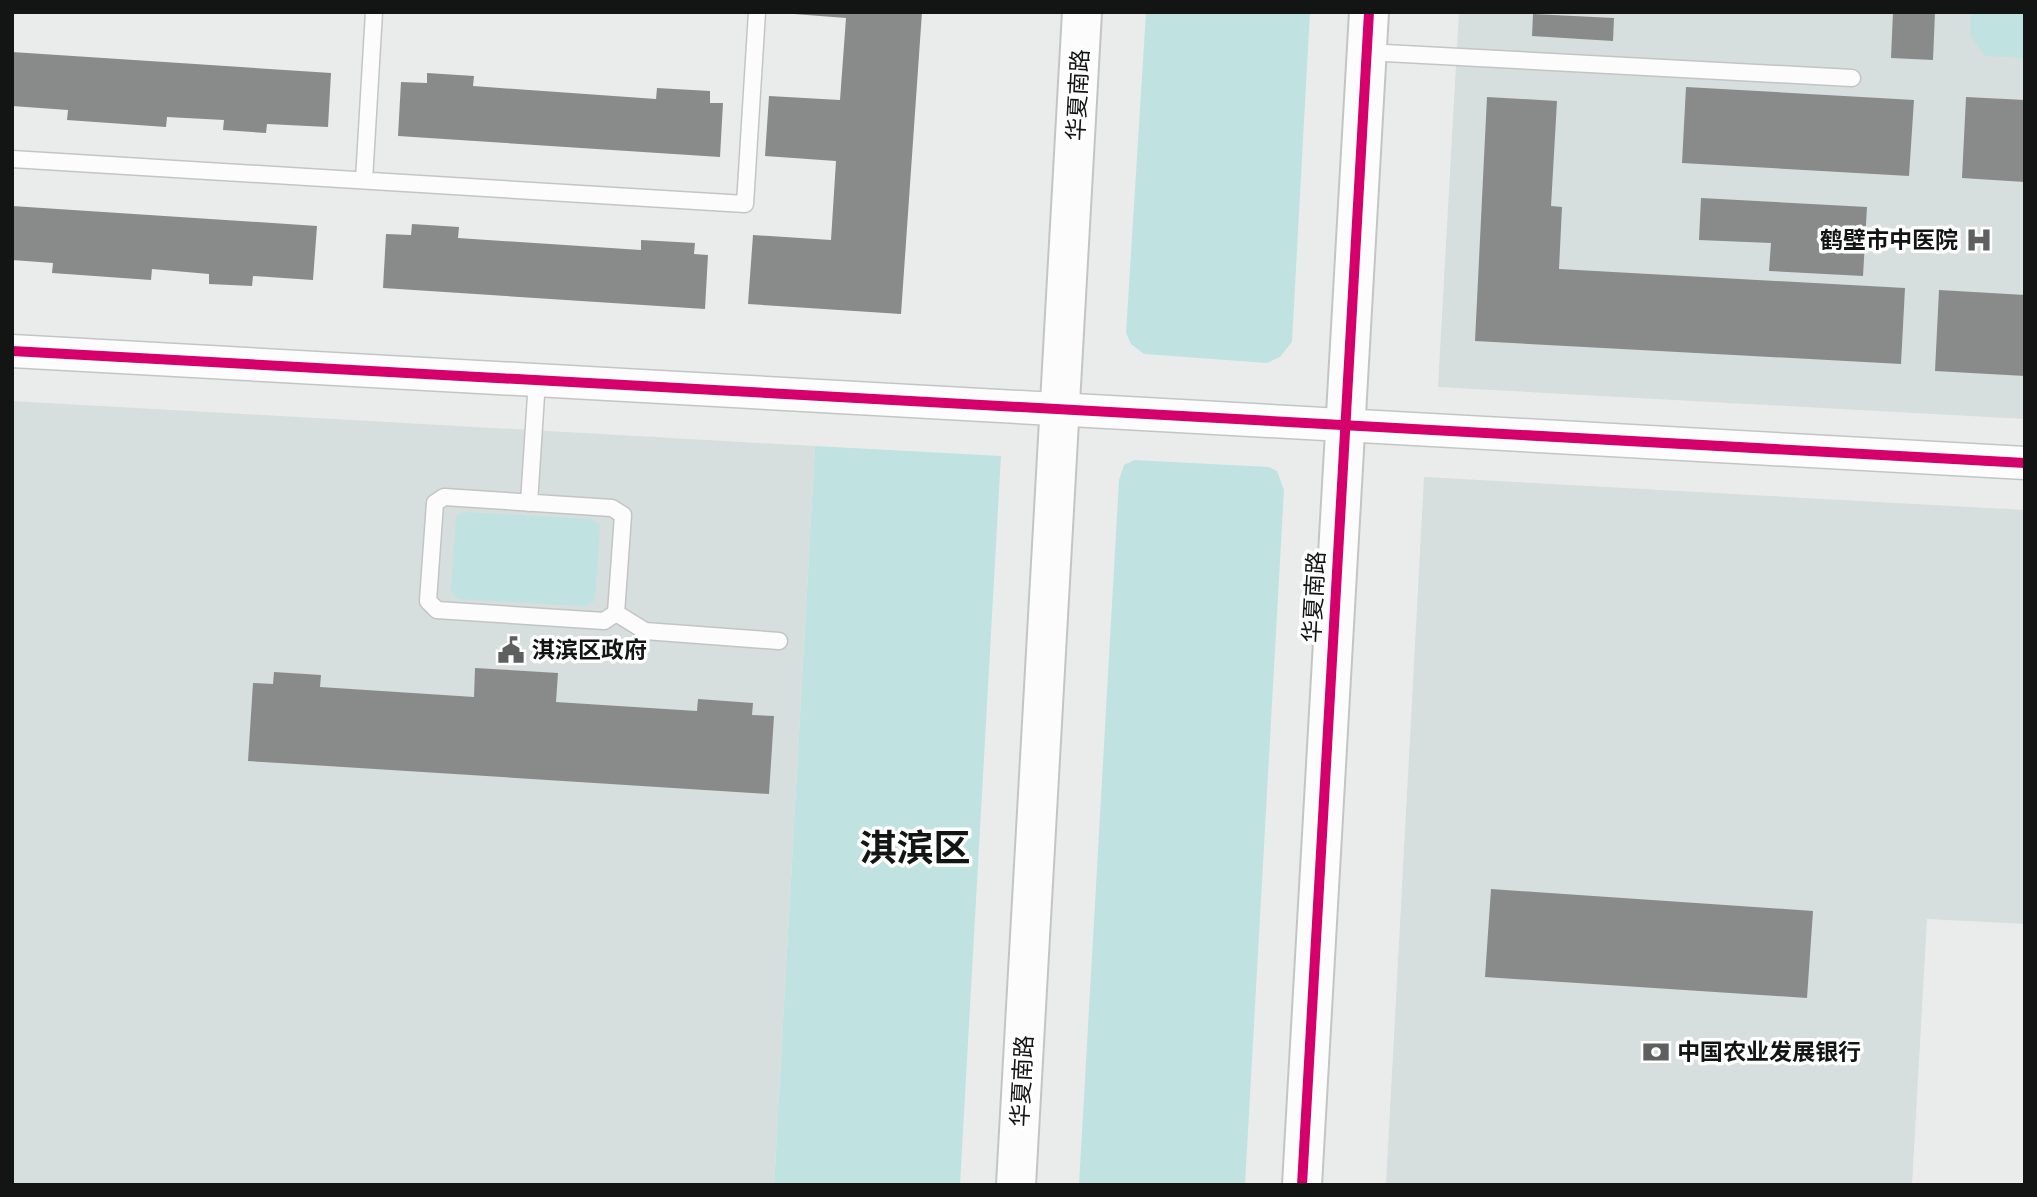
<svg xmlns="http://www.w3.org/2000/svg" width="2037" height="1197" viewBox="0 0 2037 1197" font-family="'Varela Round','Noto Sans SC',sans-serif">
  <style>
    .built { fill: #d6dede }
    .green { fill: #c0e3e2 }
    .building { fill: #898b8b }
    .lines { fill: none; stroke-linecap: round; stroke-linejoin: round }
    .service-casing { stroke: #c3c5c4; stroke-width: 19 }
    .minor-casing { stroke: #c3c5c4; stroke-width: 35 }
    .tertiary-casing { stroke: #c3c5c4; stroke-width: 42 }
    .service { stroke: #fcfcfc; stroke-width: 16 }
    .minor { stroke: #fcfcfc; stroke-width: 32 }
    .tertiary { stroke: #fcfcfc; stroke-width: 38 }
    .cycleway-casing { stroke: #fff; stroke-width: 15 }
    .cycleway { stroke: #d6006c; stroke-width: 10 }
    .labels { text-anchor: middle; stroke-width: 7; stroke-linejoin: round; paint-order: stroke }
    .street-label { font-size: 23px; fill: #131414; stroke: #fff }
    .poi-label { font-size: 23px; font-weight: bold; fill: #131414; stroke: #fff; text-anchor: start }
    .town-label { font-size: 37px; font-weight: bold; fill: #131414; stroke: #fff }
  </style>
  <rect width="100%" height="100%" fill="#eaecec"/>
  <path class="built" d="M 1459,12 L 2025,12 L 2025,419 L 1438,387 Z
    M 12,401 L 815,446 L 774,1185 L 12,1185 Z
    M 1424,477 L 2025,510 L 2025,924 L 1927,919 L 1912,1185 L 1386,1185 Z"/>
  <path class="green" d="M 1146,12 L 1310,12 L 1292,342 L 1280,357 L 1267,363 L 1144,354 L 1131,344 L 1126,333 Z
    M 1971,12 L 2025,12 L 2025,58 L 1985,56 L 1970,35 Z
    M 815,446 L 1001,456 L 960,1185 L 774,1185 Z
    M 1134,460 L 1269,467 L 1277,471 L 1284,490 L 1245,1185 L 1079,1185 L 1119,480 L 1124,465 Z
    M 463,512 L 591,519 L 600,525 L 595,600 L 586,606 L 458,599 L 451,591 L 456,516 Z"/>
  <path class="building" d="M 794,12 L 922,12 L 901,314 L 748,304 L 753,235 L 831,240 L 836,161 L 765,156 L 769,96 L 840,100 L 846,18 L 794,14 Z
    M 1893,12 L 1935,12 L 1933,60 L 1891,58 Z
    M 1533,14 L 1614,18 L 1613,41 L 1532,36 Z
    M 12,52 L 331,73 L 328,127 L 267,124 L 266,133 L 223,130 L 224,120 L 167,117 L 166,127 L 67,120 L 68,110 L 12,106 Z
    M 427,73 L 474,76 L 473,86 L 656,99 L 657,88 L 710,91 L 710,103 L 723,103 L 720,157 L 398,136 L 401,82 L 427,83 Z
    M 1686,87 L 1914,100 L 1909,176 L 1682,163 Z
    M 1487,97 L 1557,101 L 1551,206 L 1562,207 L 1559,269 L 1905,288 L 1901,364 L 1475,341 Z
    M 1966,97 L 2025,100 L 2025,182 L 1962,178 Z
    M 1701,198 L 1867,207 L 1863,276 L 1769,271 L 1771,243 L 1699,240 Z
    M 12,206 L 317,226 L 313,280 L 253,276 L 252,286 L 209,284 L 209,274 L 152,269 L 151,280 L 52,273 L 53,263 L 12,260 Z
    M 412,224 L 459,227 L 458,238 L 641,250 L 641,240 L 695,243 L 694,254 L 708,255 L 705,309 L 383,288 L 386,234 L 411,235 Z
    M 1939,290 L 2025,295 L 2025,376 L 1935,371 Z
    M 475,668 L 558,673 L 556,702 L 697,711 L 698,699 L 753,703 L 752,715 L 774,716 L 769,794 L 248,761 L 253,683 L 273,684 L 274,672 L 321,675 L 320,687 L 474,697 Z
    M 1491,889 L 1813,911 L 1807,998 L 1485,977 Z"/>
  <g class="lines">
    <defs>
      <path id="service" d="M 1366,52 L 1852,78
        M 12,159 L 745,204 L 757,12
        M 364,180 L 374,12
        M 444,497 L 612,508 L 623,515 L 616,613 L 604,621 L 437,610 L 428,601 L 435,503 Z
        M 529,503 L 537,380
        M 616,613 L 645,631 L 779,641"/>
      <path id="minor" d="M 12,351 L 2025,463"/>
      <path id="tertiary" d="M 1016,1185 L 1082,12
        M 1302,1185 L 1369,12"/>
    </defs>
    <use href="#service" class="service-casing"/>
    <use href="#minor" class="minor-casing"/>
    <use href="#tertiary" class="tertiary-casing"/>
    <use href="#service" class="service"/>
    <use href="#minor" class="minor"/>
    <use href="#tertiary" class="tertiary"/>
    <defs>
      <path id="cycleway" d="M 12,351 L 2025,463
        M 1302,1185 L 1369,12"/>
    </defs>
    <use href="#cycleway" class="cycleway-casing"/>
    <use href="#cycleway" class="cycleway"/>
  </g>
  <defs>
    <symbol id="hospital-bare" viewBox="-9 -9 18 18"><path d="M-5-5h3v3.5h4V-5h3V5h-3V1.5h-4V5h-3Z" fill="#5e6060" stroke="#fff" stroke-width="2.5" paint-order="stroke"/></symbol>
    <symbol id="civic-bare" viewBox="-9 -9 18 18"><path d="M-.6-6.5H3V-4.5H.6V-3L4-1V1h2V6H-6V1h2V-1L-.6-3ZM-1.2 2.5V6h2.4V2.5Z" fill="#5e6060" stroke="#fff" stroke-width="2.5" paint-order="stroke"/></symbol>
    <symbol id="bank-bare" viewBox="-9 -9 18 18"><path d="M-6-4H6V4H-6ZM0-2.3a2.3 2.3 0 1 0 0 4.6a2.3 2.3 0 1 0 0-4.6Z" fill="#5e6060" stroke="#fff" stroke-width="2.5" paint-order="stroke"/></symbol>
  </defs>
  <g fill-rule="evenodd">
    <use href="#hospital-bare" x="1960" y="221" width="38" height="38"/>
    <use href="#civic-bare" x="492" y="631" width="38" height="38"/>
    <use href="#bank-bare" x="1637" y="1033" width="38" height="38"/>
  </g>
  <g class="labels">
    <g class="street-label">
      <text transform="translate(1078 95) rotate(-87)" y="8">华夏南路</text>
      <text transform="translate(1314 597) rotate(-87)" y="8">华夏南路</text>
      <text transform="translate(1022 1081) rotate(-87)" y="8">华夏南路</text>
    </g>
    <g class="poi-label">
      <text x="1958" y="248" text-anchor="end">鹤壁市中医院</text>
      <text x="532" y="658">淇滨区政府</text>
      <text x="1677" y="1060">中国农业发展银行</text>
    </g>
    <g class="town-label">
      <text x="915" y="861">淇滨区</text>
    </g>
  </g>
  <rect width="2037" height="1197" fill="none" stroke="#131414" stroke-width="28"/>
</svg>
